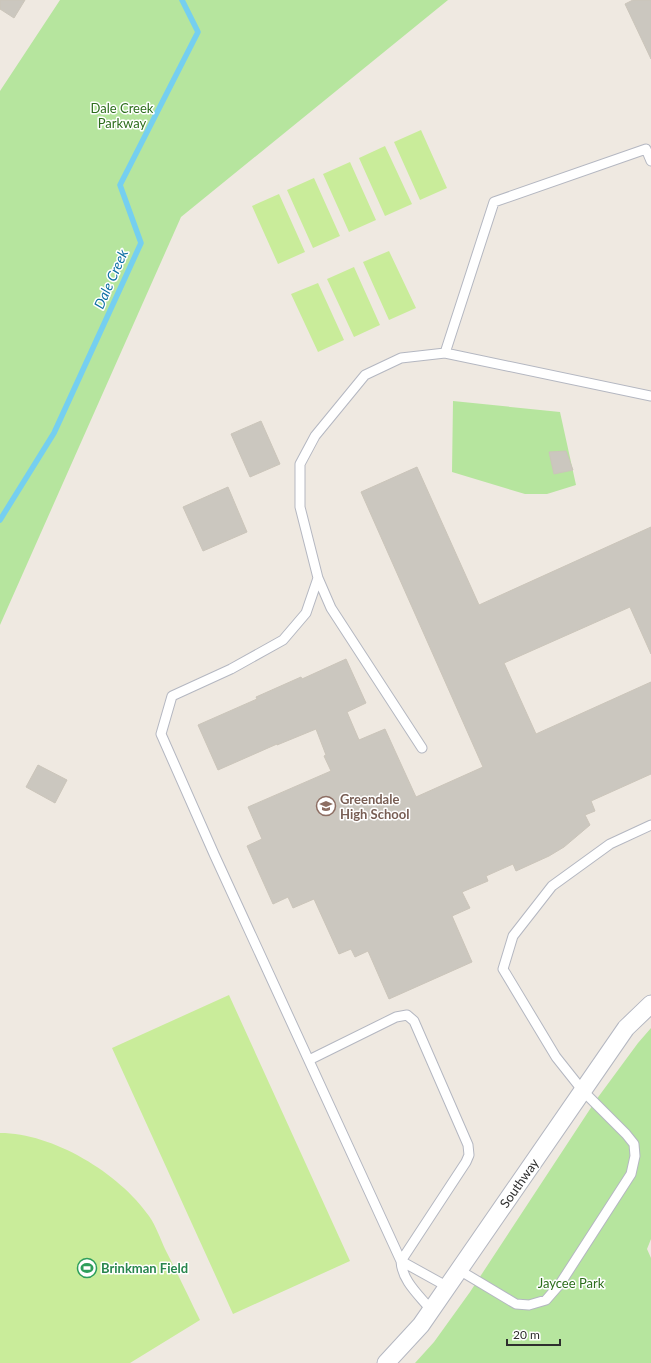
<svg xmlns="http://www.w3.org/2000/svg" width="651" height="1363" viewBox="0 0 651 1363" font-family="Lato,sans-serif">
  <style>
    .green { fill: #b6e59e }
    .pitch { fill: #c9ec9a }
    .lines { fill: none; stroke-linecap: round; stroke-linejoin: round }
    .stream { stroke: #75cff0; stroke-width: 5.5 }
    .building { fill: #cbc7bf; stroke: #cbc5ba }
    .lane-casing { stroke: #b4b7c1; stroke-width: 11 }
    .street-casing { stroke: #b4b7c1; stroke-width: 19 }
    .lane { stroke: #fff; stroke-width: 9 }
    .street { stroke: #fff; stroke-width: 17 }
    .labels { text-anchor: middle; stroke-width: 3; stroke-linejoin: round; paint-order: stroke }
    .park-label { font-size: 13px; fill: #2c6e1b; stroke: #fff }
    .education-label { font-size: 13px; font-weight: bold; fill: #785e54; stroke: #fff; text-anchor: start }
    .street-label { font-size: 13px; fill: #2e2e2e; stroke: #fff }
    .leisure-label { font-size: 13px; font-weight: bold; fill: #27864d; stroke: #fff; text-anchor: start }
    .water-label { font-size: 14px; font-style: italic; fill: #0d6fa3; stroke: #fff }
  </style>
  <rect width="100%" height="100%" fill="#efe9e1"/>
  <path class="green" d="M 60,0 L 448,0 L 181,217 L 0,625 L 0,91 Z
    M 453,401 L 560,412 L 576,485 L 547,494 L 525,494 L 452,472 Z
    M 651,1028 L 651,1239 L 647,1249 L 651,1258 L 651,1363 L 415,1363 L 434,1342 L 470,1292 L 596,1100 L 638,1043 Z"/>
  <path class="pitch" d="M 421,130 L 447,188 L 420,200 L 394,142 Z
    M 385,146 L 412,204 L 385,216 L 359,158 Z
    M 350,162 L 376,220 L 349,232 L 323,174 Z
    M 314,178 L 340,236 L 313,248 L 287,190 Z
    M 279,194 L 305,252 L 278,264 L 252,206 Z
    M 389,251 L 416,308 L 389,320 L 363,262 Z
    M 354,267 L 380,325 L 354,337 L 327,279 Z
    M 318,283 L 344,340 L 318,352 L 291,294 Z
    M 229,995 L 350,1261 L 233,1314 L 112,1048 Z
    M 0,1133 C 53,1133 119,1173 149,1216 C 156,1226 160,1238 165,1249 C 177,1272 188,1296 200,1320 L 130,1363 L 0,1363 Z"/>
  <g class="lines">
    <path class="stream" d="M 0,520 L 54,433 L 141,243 L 120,185 L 198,32 L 182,0"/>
  </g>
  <path class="building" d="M 0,0 L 25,0 L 14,18 L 0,9 Z
    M 633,0 L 651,0 L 651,59 L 625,4 Z
    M 261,421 L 280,464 L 250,477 L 231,434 Z
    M 566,451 L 573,470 L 554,474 L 549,452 Z
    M 417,467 L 479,605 L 651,527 L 651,654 L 630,607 L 504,663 L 536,734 L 651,682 L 651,774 L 591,801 L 595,811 L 585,815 L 590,825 L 564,847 L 549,856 L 516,871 L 513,864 L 486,876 L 488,881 L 462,892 L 470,908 L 452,916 L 472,962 L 389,999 L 368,951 L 355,957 L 351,949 L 339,954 L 314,899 L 293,908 L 288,897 L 273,904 L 247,846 L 262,839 L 248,807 L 331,771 L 324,756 L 326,755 L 316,729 L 277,745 L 277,744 L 218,770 L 198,725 L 257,699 L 256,697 L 301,677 L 302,679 L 346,659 L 366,703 L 347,712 L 359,740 L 385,729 L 416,797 L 483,767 L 361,492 Z
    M 228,487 L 247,532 L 203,551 L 183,507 Z
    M 38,765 L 67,780 L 55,803 L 26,787 Z"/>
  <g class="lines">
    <defs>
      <path id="lane" d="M 445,353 L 651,396
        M 318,578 L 306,613 L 283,640 L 231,669 L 172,696 L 161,734 L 214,854 L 401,1261 C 402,1281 419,1295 431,1310
        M 422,748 L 331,608 L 318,578 L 300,507 L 300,464 L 315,436 L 365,375 L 401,358 L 445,353 L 494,202 L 646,149 L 651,161
        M 309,1060 L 396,1017 L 407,1015 L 414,1021 L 468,1145 L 469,1155 L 466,1162 L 401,1261
        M 401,1261 L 448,1287
        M 459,1270 L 516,1304 L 529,1305 L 546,1300 L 560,1284 L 631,1174 L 635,1156 L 634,1144 L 626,1134 L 583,1091 L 556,1057 L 503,969 L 513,936 L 552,886 L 610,844 L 651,825"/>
      <path id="street" d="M 386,1363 L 421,1325 L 626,1028 L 651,1004"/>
    </defs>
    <use href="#lane" class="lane-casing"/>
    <use href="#street" class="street-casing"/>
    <use href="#lane" class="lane"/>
    <use href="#street" class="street"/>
  </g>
  <defs>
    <symbol id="school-ring" viewBox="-11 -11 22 22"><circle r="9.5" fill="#fff" stroke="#8d6e63" stroke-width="1.5"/><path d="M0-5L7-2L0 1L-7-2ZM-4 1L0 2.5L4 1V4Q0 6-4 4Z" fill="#8d6e63"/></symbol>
    <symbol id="stadium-ring" viewBox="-11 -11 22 22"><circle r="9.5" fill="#fff" stroke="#2e9e5b" stroke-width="1.5"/><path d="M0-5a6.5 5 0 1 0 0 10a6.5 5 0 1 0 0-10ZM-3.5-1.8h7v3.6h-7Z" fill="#2e9e5b"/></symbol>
  </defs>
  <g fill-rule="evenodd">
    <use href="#school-ring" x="315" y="795" width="22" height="22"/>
    <use href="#stadium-ring" x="76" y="1257" width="22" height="22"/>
  </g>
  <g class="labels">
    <g class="park-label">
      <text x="122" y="113">Dale Creek<tspan x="122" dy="15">Parkway</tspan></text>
      <text x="571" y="1288">Jaycee Park</text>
    </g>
    <g class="education-label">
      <text x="340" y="804">Greendale<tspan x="340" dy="15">High School</tspan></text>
    </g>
    <g class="street-label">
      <text transform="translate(519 1183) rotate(-55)" y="5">Southway</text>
    </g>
    <g class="leisure-label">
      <text x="101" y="1273">Brinkman Field</text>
    </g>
    <g class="water-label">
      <text transform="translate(111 279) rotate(-66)" y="5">Dale Creek</text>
    </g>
  </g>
  <path d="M507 1339v6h53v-6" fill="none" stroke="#2e2e2e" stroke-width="2"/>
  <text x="513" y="1339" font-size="12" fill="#2e2e2e" stroke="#ffffff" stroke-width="3" paint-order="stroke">20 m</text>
</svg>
